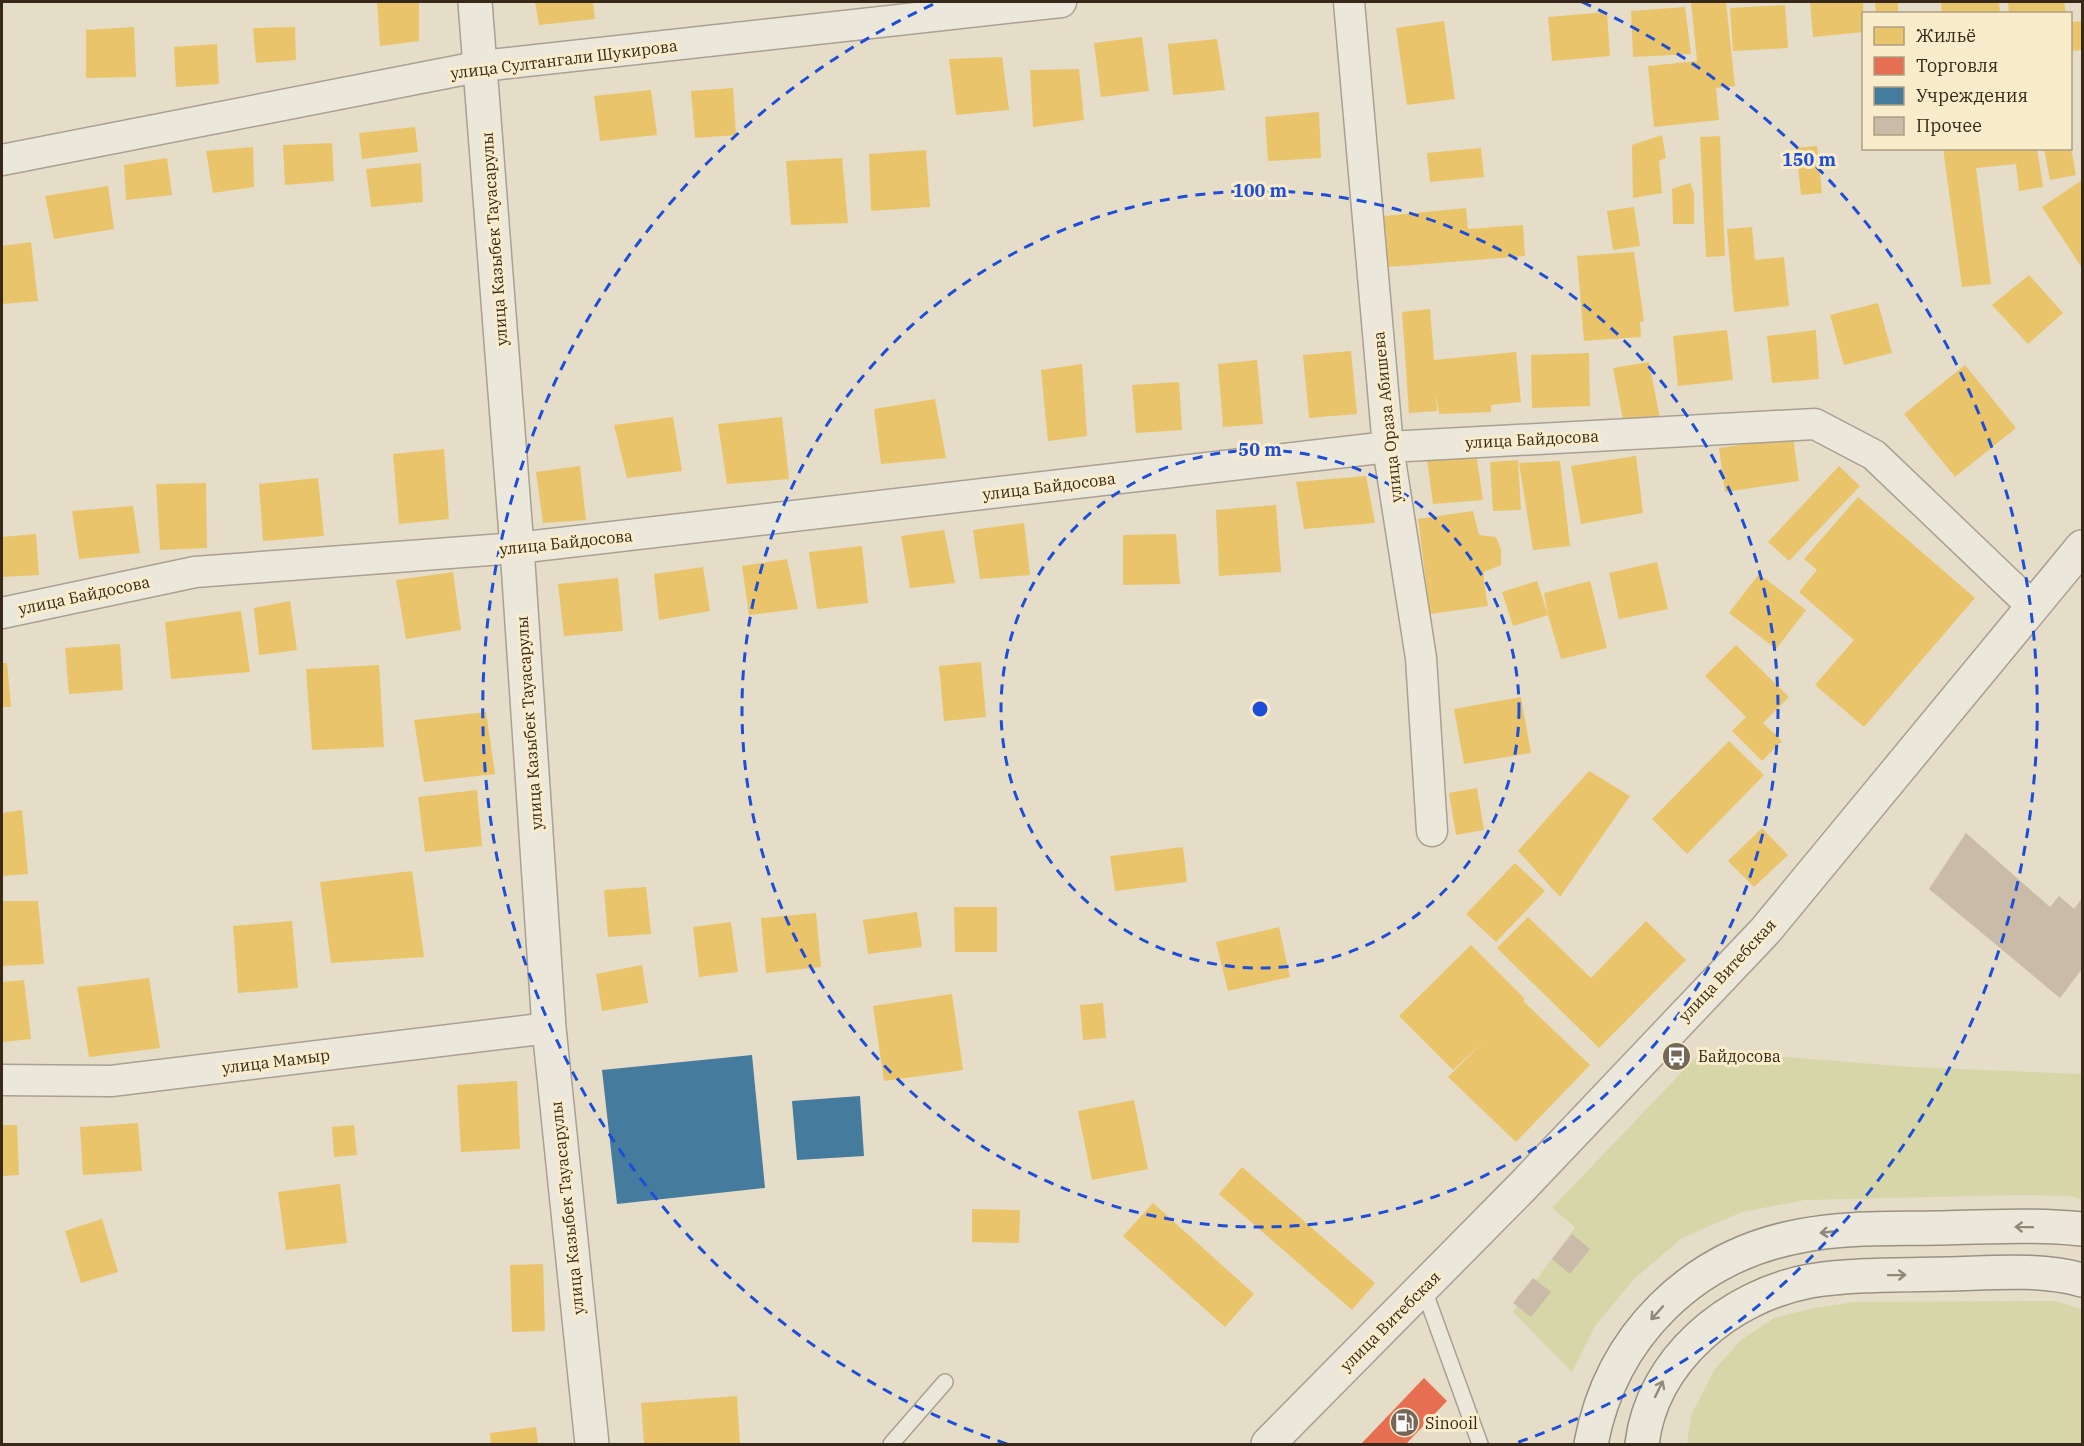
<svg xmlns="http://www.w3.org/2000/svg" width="2084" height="1446" viewBox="0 0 2084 1446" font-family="'IBM Plex Serif',serif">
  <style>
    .green { fill: #d6d6a8 }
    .homes { fill: #e9c46a }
    .shops { fill: #e76f51 }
    .public { fill: #457b9d }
    .building { fill: #cabaa8 }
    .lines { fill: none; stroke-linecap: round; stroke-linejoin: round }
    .service-casing { stroke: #a9a092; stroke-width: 18 }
    .minor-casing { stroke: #a9a092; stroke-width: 33 }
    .tertiary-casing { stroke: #a9a092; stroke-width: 36 }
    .secondary-casing { stroke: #999182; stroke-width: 36 }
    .service { stroke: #ece7db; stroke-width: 15 }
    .minor { stroke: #ece7db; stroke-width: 30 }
    .tertiary { stroke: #ece7db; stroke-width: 33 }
    .secondary { stroke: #ece7db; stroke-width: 33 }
    .oneway { stroke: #92887a }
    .ring { fill: none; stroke: #1d4ed8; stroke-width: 3; stroke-dasharray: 10 8 }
    .labels { text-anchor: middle; stroke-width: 6; stroke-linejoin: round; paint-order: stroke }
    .street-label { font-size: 16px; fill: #38281a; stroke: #f9eccb }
    .poi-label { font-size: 16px; fill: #38281a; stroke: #f9eccb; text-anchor: start }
    .centre { fill: #1d4ed8; stroke: #f9eccb; stroke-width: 3 }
    .ring-label { font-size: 18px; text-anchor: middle; font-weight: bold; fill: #1d4ed8; stroke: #f9eccb; stroke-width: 6; stroke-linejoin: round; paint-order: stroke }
  </style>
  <rect width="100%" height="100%" fill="#e5ddc8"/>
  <path class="green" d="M 1703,1050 L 1909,1067 L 2082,1074 L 2082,1199 L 2069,1196 L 2021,1195 L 1805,1200 L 1742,1212 L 1682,1238 L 1633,1280 L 1596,1325 L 1572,1372 L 1513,1312 L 1575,1227 L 1552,1208 Z
    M 2055,1301 L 2082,1309 L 2082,1444 L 1687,1444 L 1691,1415 L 1715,1369 L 1741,1340 L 1774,1318 L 1814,1308 L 1855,1302 Z"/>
  <path class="homes" d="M 377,2 L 419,2 L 419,41 L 380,46 Z
    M 535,2 L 593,2 L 595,19 L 539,25 Z
    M 1691,2 L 1726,2 L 1735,86 L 1716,88 L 1719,120 L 1654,127 L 1648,66 L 1697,61 Z
    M 1810,2 L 1863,2 L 1864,32 L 1813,37 Z
    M 1875,2 L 1898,2 L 1898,14 L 1876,14 Z
    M 1941,2 L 1999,2 L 2000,14 L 1942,14 Z
    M 2008,2 L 2064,2 L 2066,14 L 2009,14 Z
    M 1785,5 L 1788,48 L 1733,51 L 1730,8 Z
    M 1685,7 L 1691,54 L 1633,57 L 1631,11 Z
    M 1607,12 L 1610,56 L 1552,61 L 1548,17 Z
    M 1444,21 L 1455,99 L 1407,105 L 1396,28 Z
    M 2082,21 L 2082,50 L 2070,51 L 2072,22 Z
    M 134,27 L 136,77 L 86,78 L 86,30 Z
    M 295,27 L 296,60 L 256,63 L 253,28 Z
    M 1142,37 L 1149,91 L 1101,97 L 1094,43 Z
    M 1217,39 L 1225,90 L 1173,95 L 1168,44 Z
    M 217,44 L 219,84 L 176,87 L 174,47 Z
    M 1002,57 L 1009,110 L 956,115 L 949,59 Z
    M 1079,69 L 1084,120 L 1033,127 L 1030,70 Z
    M 733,88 L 736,135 L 695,138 L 691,91 Z
    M 651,90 L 657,135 L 600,141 L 594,96 Z
    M 1319,112 L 1321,158 L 1268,161 L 1265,117 Z
    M 415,127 L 418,152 L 362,159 L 359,133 Z
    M 1662,135 L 1666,158 L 1659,161 L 1662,193 L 1633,198 L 1632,145 Z
    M 1720,136 L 1725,256 L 1706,257 L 1700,137 Z
    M 332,143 L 334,181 L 285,185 L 283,145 Z
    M 1817,146 L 1822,193 L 1801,195 L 1796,148 Z
    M 253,147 L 254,187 L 213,193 L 206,151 Z
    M 1481,148 L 1484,177 L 1430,182 L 1427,153 Z
    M 1943,148 L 2037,148 L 2043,187 L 2019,191 L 2016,164 L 1976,168 L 1991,284 L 1962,287 Z
    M 2044,148 L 2071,148 L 2076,175 L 2050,180 Z
    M 926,150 L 930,207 L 871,211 L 869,154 Z
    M 167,158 L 172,195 L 126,200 L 124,165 Z
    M 842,158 L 848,223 L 791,225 L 786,161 Z
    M 421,163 L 423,202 L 371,207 L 366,169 Z
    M 2082,180 L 2082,268 L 2042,207 Z
    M 1690,183 L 1694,193 L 1694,224 L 1673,224 L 1672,189 Z
    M 108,186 L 114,229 L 54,239 L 45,196 Z
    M 1634,207 L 1640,246 L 1613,250 L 1607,211 Z
    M 1466,208 L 1468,229 L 1523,225 L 1525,256 L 1388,267 L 1384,216 Z
    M 1752,227 L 1755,260 L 1784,257 L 1789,306 L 1734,312 L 1727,229 Z
    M 31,242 L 38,301 L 2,304 L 2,246 Z
    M 1634,252 L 1644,321 L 1640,322 L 1641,337 L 1584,341 L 1577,256 Z
    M 2029,275 L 2063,313 L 2028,344 L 1992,305 Z
    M 1878,303 L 1892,353 L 1844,365 L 1830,315 Z
    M 1430,309 L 1434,360 L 1516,352 L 1521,402 L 1491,405 L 1491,412 L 1439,414 L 1436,395 L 1437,411 L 1409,413 L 1402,312 Z
    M 1727,330 L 1733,380 L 1678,386 L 1673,336 Z
    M 1816,330 L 1819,379 L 1772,383 L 1767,336 Z
    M 1351,351 L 1357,414 L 1309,418 L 1303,355 Z
    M 1589,353 L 1590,406 L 1532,408 L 1531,355 Z
    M 1257,360 L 1263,424 L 1223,427 L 1218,364 Z
    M 1649,362 L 1660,418 L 1624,425 L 1613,368 Z
    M 1082,364 L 1087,436 L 1048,441 L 1041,370 Z
    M 1965,365 L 2016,428 L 1955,477 L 1904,414 Z
    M 1179,382 L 1182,430 L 1136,433 L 1132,385 Z
    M 935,399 L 946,458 L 881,464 L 874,409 Z
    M 673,417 L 682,471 L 627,478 L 614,425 Z
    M 782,417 L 789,479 L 727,484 L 718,424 Z
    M 1793,437 L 1799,481 L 1725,492 L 1719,448 Z
    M 444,449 L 449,519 L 399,524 L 393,454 Z
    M 1476,453 L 1483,500 L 1433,504 L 1427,459 Z
    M 1636,456 L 1643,513 L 1581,524 L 1571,466 Z
    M 1518,460 L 1521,510 L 1493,511 L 1490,462 Z
    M 1560,461 L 1570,546 L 1533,550 L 1519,463 Z
    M 580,466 L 586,520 L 543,523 L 536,472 Z
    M 1839,466 L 1860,486 L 1789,561 L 1768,542 Z
    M 1366,476 L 1375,523 L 1304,529 L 1296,482 Z
    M 318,478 L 324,536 L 263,541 L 259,484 Z
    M 206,483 L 207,548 L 160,550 L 156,484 Z
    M 1858,497 L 1975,598 L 1864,727 L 1815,685 L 1854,640 L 1799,592 L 1817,570 L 1804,559 Z
    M 1276,505 L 1281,572 L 1219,576 L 1216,510 Z
    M 133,506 L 140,553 L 79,559 L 72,511 Z
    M 1473,511 L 1479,535 L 1496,537 L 1501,549 L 1501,565 L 1484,572 L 1484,582 L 1488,606 L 1430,614 L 1418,519 Z
    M 1024,523 L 1030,575 L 980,579 L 973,530 Z
    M 944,530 L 955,583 L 910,588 L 901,536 Z
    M 36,534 L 39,575 L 2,577 L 2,537 Z
    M 1176,534 L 1180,584 L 1123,585 L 1123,535 Z
    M 862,546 L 868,603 L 817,609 L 809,552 Z
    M 787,559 L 798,609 L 749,615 L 742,566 Z
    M 1657,562 L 1668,609 L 1619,619 L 1609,573 Z
    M 703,567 L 710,611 L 659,620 L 654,574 Z
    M 453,572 L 461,630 L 406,639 L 396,580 Z
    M 1759,574 L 1806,610 L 1776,649 L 1729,613 Z
    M 618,578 L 623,631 L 564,636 L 558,584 Z
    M 1537,581 L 1548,615 L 1513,626 L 1502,592 Z
    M 1590,581 L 1607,648 L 1561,659 L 1548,615 L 1544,593 Z
    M 290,601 L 297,650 L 259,655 L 254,608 Z
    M 241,611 L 250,672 L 171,679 L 165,622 Z
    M 120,644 L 123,690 L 69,694 L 65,648 Z
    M 1736,645 L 1789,697 L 1763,723 L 1782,741 L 1762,761 L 1732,731 L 1746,717 L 1705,676 Z
    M 981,662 L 986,717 L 944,721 L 939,666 Z
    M 2,663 L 7,663 L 11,707 L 2,707 Z
    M 379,665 L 384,747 L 312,750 L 306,669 Z
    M 1521,697 L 1531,753 L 1464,764 L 1454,709 Z
    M 486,712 L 495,774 L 424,782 L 414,720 Z
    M 1729,741 L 1764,775 L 1687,854 L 1652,819 Z
    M 1589,771 L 1630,796 L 1560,897 L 1518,851 Z
    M 1477,788 L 1484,830 L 1456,835 L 1449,793 Z
    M 477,790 L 482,846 L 425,852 L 418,797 Z
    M 22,810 L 28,874 L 2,876 L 2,813 Z
    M 1762,828 L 1788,855 L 1754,887 L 1728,861 Z
    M 1183,847 L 1187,882 L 1115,891 L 1110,856 Z
    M 1515,863 L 1545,891 L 1496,942 L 1466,914 Z
    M 412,871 L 424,957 L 331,963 L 320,882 Z
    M 646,887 L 651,934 L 608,937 L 604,890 Z
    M 2,901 L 38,901 L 44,964 L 2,966 Z
    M 954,907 L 997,907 L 997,952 L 955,952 Z
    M 917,912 L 922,947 L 868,954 L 863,920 Z
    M 816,913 L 821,967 L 766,973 L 761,918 Z
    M 1528,917 L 1591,978 L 1646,921 L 1686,960 L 1599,1048 L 1497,948 Z
    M 292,921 L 298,988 L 238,993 L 233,926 Z
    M 731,922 L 738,972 L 699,977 L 693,927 Z
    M 1279,927 L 1290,977 L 1228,991 L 1216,942 Z
    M 1471,945 L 1525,999 L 1523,1001 L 1590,1065 L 1516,1142 L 1448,1077 L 1484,1041 L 1453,1070 L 1399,1016 Z
    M 642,965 L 648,1003 L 602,1011 L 596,974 Z
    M 149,978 L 160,1048 L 89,1057 L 77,987 Z
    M 24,980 L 31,1039 L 2,1042 L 2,982 Z
    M 952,994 L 963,1070 L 884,1081 L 873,1006 Z
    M 1103,1003 L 1106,1038 L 1083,1040 L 1080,1005 Z
    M 517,1081 L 520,1149 L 461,1152 L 457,1085 Z
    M 1134,1100 L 1148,1169 L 1092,1180 L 1078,1111 Z
    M 138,1123 L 142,1171 L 83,1175 L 80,1127 Z
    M 2,1125 L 17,1125 L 19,1175 L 2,1176 Z
    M 354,1125 L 357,1155 L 334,1157 L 332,1127 Z
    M 1242,1167 L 1375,1283 L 1352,1310 L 1219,1194 Z
    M 340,1184 L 347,1243 L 286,1250 L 278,1192 Z
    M 1153,1203 L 1254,1294 L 1225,1327 L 1123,1236 Z
    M 972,1209 L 1020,1210 L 1019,1243 L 972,1242 Z
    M 102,1219 L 118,1272 L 81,1283 L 65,1231 Z
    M 543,1264 L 545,1331 L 512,1332 L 510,1265 Z
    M 737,1396 L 740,1444 L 644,1444 L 641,1403 Z
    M 536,1427 L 538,1444 L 491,1444 L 490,1433 Z"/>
  <path class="shops" d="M 1424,1378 L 1447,1401 L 1406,1444 L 1361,1444 Z"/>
  <path class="public" d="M 752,1055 L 765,1188 L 617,1204 L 602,1070 Z
    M 860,1096 L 864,1156 L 797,1160 L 792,1101 Z"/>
  <path class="building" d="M 1966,833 L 2050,907 L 2059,896 L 2074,909 L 2082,898 L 2082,969 L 2060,998 L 1929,889 Z
    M 1572,1234 L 1590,1249 L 1570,1274 L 1552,1259 Z
    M 1533,1278 L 1551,1292 L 1531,1317 L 1513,1303 Z"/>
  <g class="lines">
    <defs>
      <path id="service" d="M 1423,1287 L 1480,1444
        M 891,1444 L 945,1382"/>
      <path id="minor" d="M 1349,2 L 1388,447 L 1421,658 L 1432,831
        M 2,160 L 482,66 L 1061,2
        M 2,613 L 195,572 L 517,548 L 1388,447 L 1815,424 L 1874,455 L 2033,607
        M 2,1080 L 111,1081 L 549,1028"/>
      <path id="tertiary" d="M 475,2 L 517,548 L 549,1028 L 592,1444
        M 1268,1444 L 1522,1187 L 1765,931 L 2082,547"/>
      <path id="secondary" d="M 1591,1444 C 1611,1336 1692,1256 1800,1236 C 1845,1227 1891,1229 1937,1228 C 1985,1227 2034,1224 2082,1229
        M 1642,1444 C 1652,1360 1729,1296 1810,1281 C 1855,1274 1901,1275 1947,1274 C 1991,1273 2039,1268 2082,1280"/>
    </defs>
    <use href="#service" class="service-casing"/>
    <use href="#minor" class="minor-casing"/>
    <use href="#tertiary" class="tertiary-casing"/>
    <use href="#secondary" class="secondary-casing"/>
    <use href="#service" class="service"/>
    <use href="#minor" class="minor"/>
    <use href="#tertiary" class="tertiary"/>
    <use href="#secondary" class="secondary"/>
  </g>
  <defs><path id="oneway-shaft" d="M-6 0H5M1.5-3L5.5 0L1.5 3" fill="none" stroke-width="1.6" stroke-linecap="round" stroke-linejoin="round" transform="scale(1.5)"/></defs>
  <g class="oneway">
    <use href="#oneway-shaft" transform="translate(2024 1227) rotate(-179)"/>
    <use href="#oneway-shaft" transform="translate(1829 1232) rotate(174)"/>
    <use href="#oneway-shaft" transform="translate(1897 1275) rotate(-1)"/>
    <use href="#oneway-shaft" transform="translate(1657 1313) rotate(132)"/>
    <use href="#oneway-shaft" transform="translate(1659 1389) rotate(-64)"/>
  </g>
  <g class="ring">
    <circle cx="1260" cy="709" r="259"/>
    <circle cx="1260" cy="709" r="518"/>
    <path d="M1007 1444A777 777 0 0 1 938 2M1582 2A777 777 0 0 1 1513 1444"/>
  </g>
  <defs>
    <symbol id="bus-disc" viewBox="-11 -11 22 22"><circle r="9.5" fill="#756757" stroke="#f9eccb"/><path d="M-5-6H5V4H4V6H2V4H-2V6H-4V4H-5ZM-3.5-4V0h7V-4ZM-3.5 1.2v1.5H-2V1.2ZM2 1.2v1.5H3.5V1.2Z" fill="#fff"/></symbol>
    <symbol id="fuel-disc" viewBox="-11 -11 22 22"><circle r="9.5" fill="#756757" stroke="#f9eccb"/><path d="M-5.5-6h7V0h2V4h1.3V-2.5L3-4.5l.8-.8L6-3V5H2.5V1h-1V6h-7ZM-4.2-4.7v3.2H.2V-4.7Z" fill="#fff"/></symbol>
  </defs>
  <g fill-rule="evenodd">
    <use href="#bus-disc" x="1660" y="1040" width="33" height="33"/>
    <use href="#fuel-disc" x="1388" y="1406" width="33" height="33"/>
  </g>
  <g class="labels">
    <g class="street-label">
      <text transform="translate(564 59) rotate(-7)" y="6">улица Султангали Шукирова</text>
      <text transform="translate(494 239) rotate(-94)" y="6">улица Казыбек Тауасарулы</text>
      <text transform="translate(1387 417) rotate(-96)" y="6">улица Ораза Абишева</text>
      <text transform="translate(1532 439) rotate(-3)" y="6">улица Байдосова</text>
      <text transform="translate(1049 486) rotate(-7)" y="6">улица Байдосова</text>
      <text transform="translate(566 542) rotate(-6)" y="6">улица Байдосова</text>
      <text transform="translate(84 595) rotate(-12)" y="6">улица Байдосова</text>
      <text transform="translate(529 723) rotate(-94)" y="6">улица Казыбек Тауасарулы</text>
      <text transform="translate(1727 970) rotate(-47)" y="6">улица Витебская</text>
      <text transform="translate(276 1061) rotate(-7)" y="6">улица Мамыр</text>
      <text transform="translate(567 1208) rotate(-96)" y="6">улица Казыбек Тауасарулы</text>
      <text transform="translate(1390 1321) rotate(-45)" y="6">улица Витебская</text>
    </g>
    <g class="poi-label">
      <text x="1698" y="1062">Байдосова</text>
      <text x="1425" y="1429">Sinooil</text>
    </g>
  </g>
  <circle cx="1260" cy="709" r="9" class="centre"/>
  <g class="ring-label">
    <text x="1809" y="166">150 m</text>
    <text x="1260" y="197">100 m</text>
    <text x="1260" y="456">50 m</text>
  </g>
  <rect width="2084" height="1446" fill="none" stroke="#38281a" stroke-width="6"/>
  <rect x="1862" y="12" width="210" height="138" fill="#f9eccb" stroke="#ac9e84" stroke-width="1.5"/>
  <rect x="1874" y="27" width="30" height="18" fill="#e9c46a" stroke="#ac9e84" stroke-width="1.5"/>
  <text x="1916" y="42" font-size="18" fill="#38281a">Жильё</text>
  <rect x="1874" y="57" width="30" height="18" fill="#e76f51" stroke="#ac9e84" stroke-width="1.5"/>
  <text x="1916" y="72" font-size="18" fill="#38281a">Торговля</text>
  <rect x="1874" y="87" width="30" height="18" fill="#457b9d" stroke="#ac9e84" stroke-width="1.5"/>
  <text x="1916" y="102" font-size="18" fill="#38281a">Учреждения</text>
  <rect x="1874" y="117" width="30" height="18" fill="#cabaa8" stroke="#ac9e84" stroke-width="1.5"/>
  <text x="1916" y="132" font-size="18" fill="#38281a">Прочее</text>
</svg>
